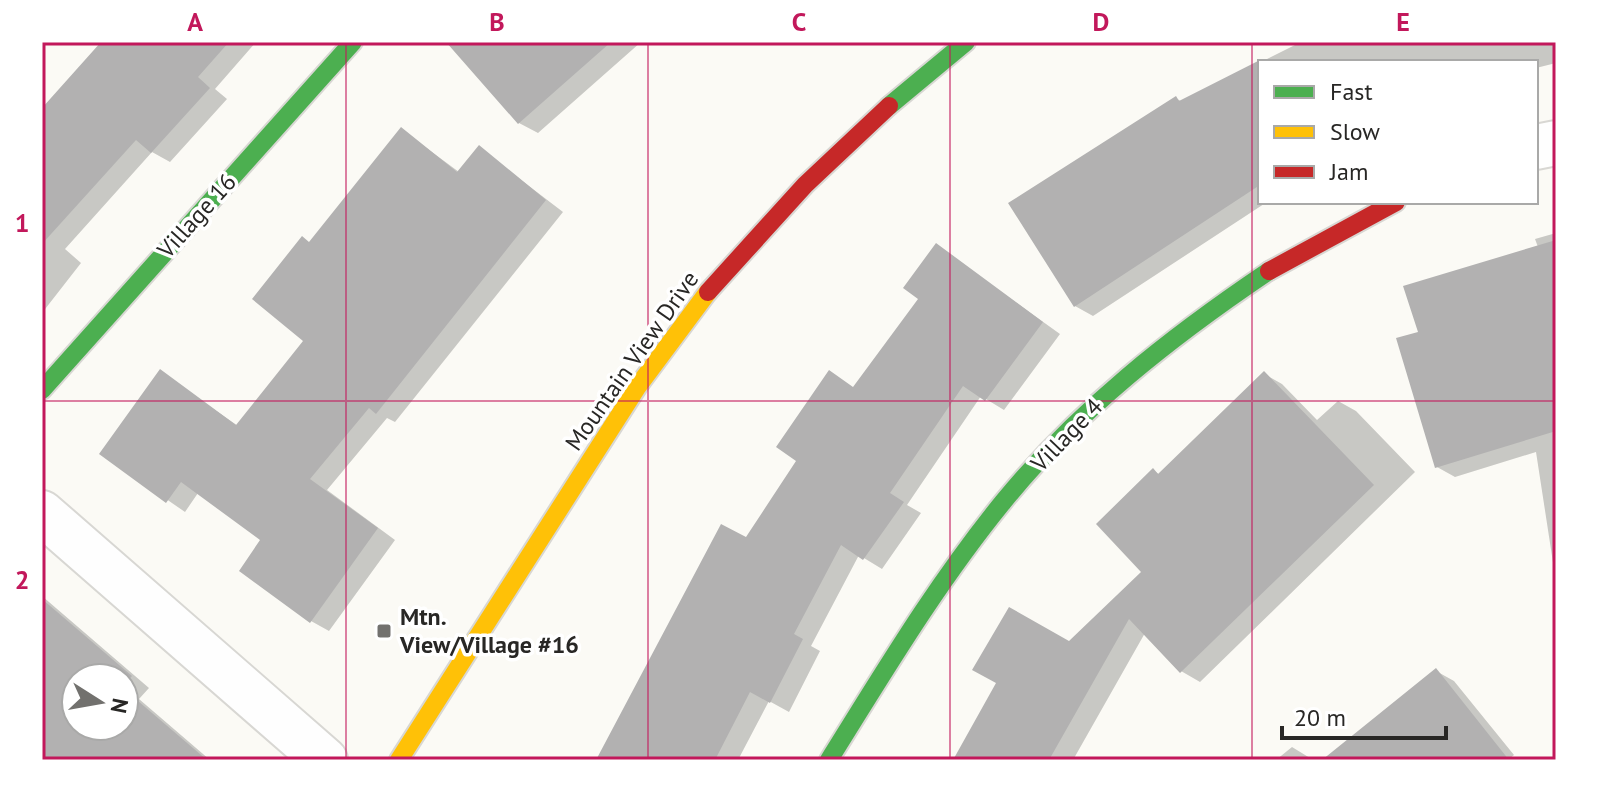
<svg xmlns="http://www.w3.org/2000/svg" width="1598" height="802" viewBox="0 0 1598 802" font-family="'PT Sans',sans-serif">
  <style>
    .shadow { fill: #0003; fill-rule: evenodd }
    .building { fill: #b2b1b1 }
    .lines { fill: none; stroke-linecap: round; stroke-linejoin: round }
    .street-casing { stroke: #d8d7d3; stroke-width: 48 }
    .fast-casing { stroke: #d8d7d3; stroke-width: 22 }
    .slow-casing { stroke: #d8d7d3; stroke-width: 22 }
    .jam-casing { stroke: #d8d7d3; stroke-width: 22 }
    .street { stroke: #fefefe; stroke-width: 44 }
    .fast { stroke: #4caf50; stroke-width: 18 }
    .slow { stroke: #ffc107; stroke-width: 18 }
    .jam { stroke: #c62828; stroke-width: 18 }
    .grid { fill: none; stroke: #c2185b; stroke-width: 2; stroke-opacity: 0.55 }
    .poi-dot { fill: #72716e; stroke: #fff; stroke-width: 3 }
    .labels { text-anchor: middle; stroke-width: 7; stroke-linejoin: round; paint-order: stroke }
    .street-label { font-size: 24px; fill: #282725; stroke: #fff }
    .poi-label { font-size: 24px; font-weight: bold; fill: #282725; stroke: #fff; text-anchor: start }
    .neatline { fill: none; stroke: #c2185b; stroke-width: 3 }
    .grid-label { font-size: 26px; text-anchor: middle; font-weight: bold; fill: #c2185b }
  </style>
  <rect width="100%" height="100%" fill="#fbfaf5"/>
  <path class="shadow" d="M 104,42 L 256,42 L 215,89 L 227,99 L 170,162 L 152,152 L 65,249 L 81,263 L 42,313 L 42,111 Z
    M 449,42 L 641,42 L 538,133 L 519,123 Z
    M 1301,42 L 1556,42 L 1556,63 L 1536,68 L 1536,62 L 1261,62 Z
    M 1260,63 L 1260,202 L 1267,202 L 1093,316 L 1075,306 L 1176,98 L 1182,102 Z
    M 402,130 L 459,172 L 479,148 L 563,212 L 395,422 L 387,418 L 327,490 L 395,540 L 329,631 L 311,621 L 263,540 L 198,493 L 185,512 L 101,454 L 160,372 L 238,426 L 306,340 L 311,243 Z
    M 1556,233 L 1556,582 L 1536,452 L 1455,477 L 1437,467 L 1420,333 L 1538,247 L 1535,239 Z
    M 937,246 L 1060,334 L 1004,410 L 981,396 L 907,505 L 921,513 L 882,569 L 859,555 L 811,646 L 820,651 L 789,712 L 769,701 L 738,760 L 598,760 L 746,540 L 921,299 Z
    M 1264,374 L 1282,384 L 1317,420 L 1338,401 L 1356,411 L 1415,472 L 1200,682 L 1181,671 L 1145,633 L 1073,760 L 955,760 L 1144,572 L 1153,470 L 1160,475 Z
    M 42,596 L 149,688 L 139,699 L 210,760 L 48,760 L 42,755 ZM 76,678 L 124,678 L 124,726 L 76,726 Z
    M 1436,671 L 1454,681 L 1514,755 L 1508,760 L 1325,760 Z
    M 1292,747 L 1310,758 L 1312,760 L 1276,760 Z"/>
  <path class="building" d="M 101,42 L 229,42 L 198,77 L 210,88 L 151,153 L 136,140 L 42,244 L 42,108 Z
    M 446,42 L 611,42 L 518,124 Z
    M 1260,60 L 1260,185 L 1074,307 L 1008,203 L 1176,96 L 1179,101 Z
    M 401,127 L 457,172 L 479,145 L 546,200 L 376,414 L 369,408 L 310,479 L 378,528 L 310,623 L 239,571 L 260,540 L 181,482 L 166,503 L 99,454 L 160,369 L 236,425 L 303,341 L 252,299 L 302,236 L 309,242 Z
    M 1556,240 L 1556,431 L 1435,468 L 1396,338 L 1418,332 L 1403,286 Z
    M 936,243 L 1043,322 L 985,401 L 963,386 L 890,493 L 904,502 L 863,560 L 841,545 L 794,634 L 803,639 L 770,703 L 750,692 L 715,760 L 596,760 L 721,524 L 746,537 L 796,461 L 776,447 L 829,370 L 853,387 L 918,299 L 903,288 Z
    M 1264,371 L 1374,485 L 1180,673 L 1129,619 L 1049,760 L 953,760 L 996,683 L 972,670 L 1009,607 L 1069,641 L 1141,572 L 1096,524 L 1153,468 L 1158,474 Z
    M 42,599 L 132,676 L 124,685 L 124,678 L 76,678 L 76,726 L 124,726 L 124,689 L 207,760 L 42,760 Z
    M 1436,668 L 1509,760 L 1322,760 Z"/>
  <g class="lines">
    <defs>
      <path id="street" d="M 1536,147 L 1556,143
        M 42,513 L 325,760"/>
      <path id="fast" d="M 889,106 L 966,42
        M 42,390 L 353,42
        M 829,760 C 884,672 937,583 1003,502 C 1078,410 1171,337 1269,271"/>
      <path id="slow" d="M 399,760 L 638,386 L 708,292"/>
      <path id="jam" d="M 1269,271 L 1396,202
        M 708,292 L 805,185 L 889,106"/>
    </defs>
    <use href="#street" class="street-casing"/>
    <use href="#fast" class="fast-casing"/>
    <use href="#slow" class="slow-casing"/>
    <use href="#jam" class="jam-casing"/>
    <use href="#street" class="street"/>
    <use href="#fast" class="fast"/>
    <use href="#slow" class="slow"/>
    <use href="#jam" class="jam"/>
  </g>
  <path class="grid" d="M 346,42 L 346,760M 648,42 L 648,760M 950,42 L 950,760M 1252,42 L 1252,760M 42,401 L 1556,401"/>
  <rect class="poi-dot" x="376" y="623" width="16" height="16" rx="4"/>
  <g class="labels">
    <g class="street-label">
      <text transform="translate(197 216) rotate(-48)" y="8">Village 16</text>
      <text transform="translate(632 361) rotate(-55)" y="8">Mountain View Drive</text>
      <text transform="translate(1067 435) rotate(-46)" y="8">Village 4</text>
    </g>
    <g class="poi-label">
      <text x="400" y="625">Mtn.<tspan x="400" dy="28">View/Village #16</tspan></text>
    </g>
  </g>
  <rect width="1598" height="802" fill="none" stroke="#ffffff" stroke-width="88"/>
  <rect x="1258" y="60" width="280" height="144" fill="#ffffff" stroke="#a9a9a8" stroke-width="2"/>
  <rect x="1274" y="86" width="40" height="12" fill="#4caf50" stroke="#a9a9a8" stroke-width="2"/>
  <text x="1330" y="100" font-size="24" fill="#282725">Fast</text>
  <rect x="1274" y="126" width="40" height="12" fill="#ffc107" stroke="#a9a9a8" stroke-width="2"/>
  <text x="1330" y="140" font-size="24" fill="#282725">Slow</text>
  <rect x="1274" y="166" width="40" height="12" fill="#c62828" stroke="#a9a9a8" stroke-width="2"/>
  <text x="1330" y="180" font-size="24" fill="#282725">Jam</text>
  <g transform="translate(100 702) rotate(101)"><circle r="38" fill="#ffffff" stroke="#a9a9a8" stroke-width="2"/>
  <path d="M0-6L14 30L0 20L-14 30Z" fill="#72716e"/>
  <text y="-12" font-size="22" font-weight="bold" text-anchor="middle" fill="#282725">N</text>
  </g>
  <path d="M1282 726v12h164v-12" fill="none" stroke="#282725" stroke-width="4"/>
  <text x="1294" y="726" font-size="24" fill="#282725" stroke="#ffffff" stroke-width="6" paint-order="stroke">20 m</text>
  <rect x="44" y="44" width="1510" height="714" class="neatline"/>
  <g class="grid-label">
    <text x="195" y="31">A</text>
    <text x="497" y="31">B</text>
    <text x="799" y="31">C</text>
    <text x="1101" y="31">D</text>
    <text x="1403" y="31">E</text>
    <text x="22" y="232">1</text>
    <text x="22" y="589">2</text>
  </g>
</svg>
